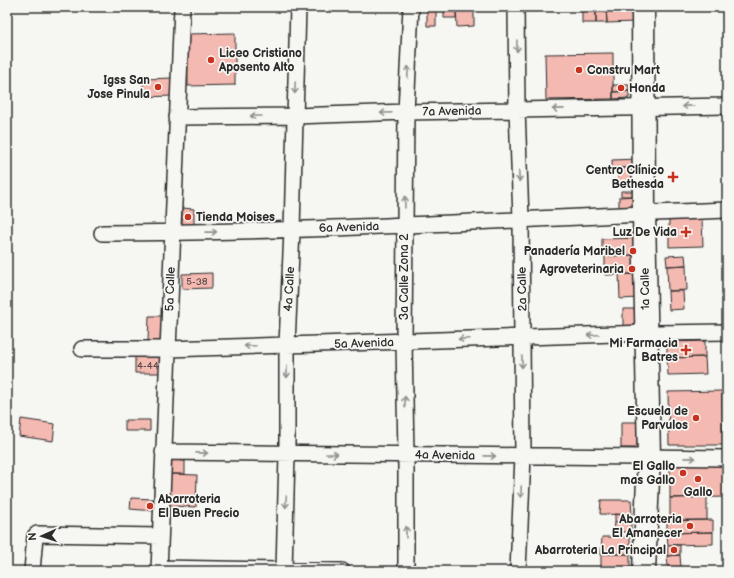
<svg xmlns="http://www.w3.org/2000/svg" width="734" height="578" viewBox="0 0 734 578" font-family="'Balsamiq Sans',sans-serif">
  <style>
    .building { fill: #f4b9b0; stroke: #2b2b2b }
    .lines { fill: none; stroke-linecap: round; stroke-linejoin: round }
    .minor-casing { stroke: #2b2b2b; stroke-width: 18 }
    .primary-casing { stroke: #2b2b2b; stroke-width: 25 }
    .minor { stroke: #f6f6f2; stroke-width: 15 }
    .primary { stroke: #f6f6f2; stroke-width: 22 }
    .oneway { stroke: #90908e }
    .poi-dot { fill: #c8321e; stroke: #f6f6f2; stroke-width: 1.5 }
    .labels { text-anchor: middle; stroke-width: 3.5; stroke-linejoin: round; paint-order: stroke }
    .number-label { font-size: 10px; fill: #5d4e4c }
    .poi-label { font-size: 12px; font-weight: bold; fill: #2b2b2b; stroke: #f6f6f2; text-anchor: end }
    .street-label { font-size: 12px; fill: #2b2b2b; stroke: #f6f6f2 }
  </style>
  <rect width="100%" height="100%" fill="#f6f6f2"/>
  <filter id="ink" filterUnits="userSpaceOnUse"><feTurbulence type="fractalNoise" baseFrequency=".025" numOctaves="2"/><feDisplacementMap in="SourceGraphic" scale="8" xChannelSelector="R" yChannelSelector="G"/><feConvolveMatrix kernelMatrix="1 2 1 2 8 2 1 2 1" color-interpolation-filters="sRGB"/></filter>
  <g filter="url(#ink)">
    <path class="building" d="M 427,7 L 436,7 L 436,26 L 427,26 Z
      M 444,7 L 456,7 L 456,18 L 444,18 Z
      M 456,7 L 474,7 L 474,26 L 457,27 Z
      M 582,7 L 596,7 L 596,23 L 582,23 Z
      M 596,7 L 606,7 L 607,23 L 596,23 Z
      M 606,7 L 634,7 L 635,22 L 607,23 Z
      M 235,33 L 235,85 L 188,86 L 187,34 Z
      M 613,53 L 613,99 L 546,100 L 545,54 Z
      M 172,78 L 172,96 L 143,97 L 143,79 Z
      M 613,85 L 629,85 L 629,91 L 613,92 Z
      M 629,91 L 629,98 L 613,99 L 613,92 Z
      M 636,159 L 636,168 L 612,168 L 612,160 Z
      M 617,168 L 636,168 L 636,183 L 618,183 Z
      M 621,191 L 635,191 L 635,196 L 621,196 Z
      M 635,196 L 633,209 L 619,209 L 619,197 Z
      M 182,208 L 194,209 L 194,225 L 182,225 Z
      M 669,218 L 702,218 L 703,246 L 669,247 Z
      M 637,231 L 637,238 L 626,238 L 626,232 Z
      M 637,238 L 637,255 L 602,256 L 602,239 Z
      M 637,255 L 638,274 L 605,275 L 605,256 Z
      M 685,255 L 686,265 L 667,266 L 666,256 Z
      M 686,265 L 687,290 L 668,291 L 667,266 Z
      M 212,273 L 212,288 L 182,289 L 182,274 Z
      M 619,274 L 638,274 L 638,298 L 620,299 Z
      M 668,291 L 683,291 L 684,309 L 669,310 Z
      M 623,309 L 636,309 L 636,327 L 623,327 Z
      M 149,316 L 162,316 L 162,342 L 148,341 Z
      M 705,341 L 705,357 L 667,358 L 667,342 Z
      M 135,356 L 162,356 L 161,373 L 135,373 Z
      M 705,357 L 706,374 L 668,375 L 667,358 Z
      M 722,391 L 723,445 L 669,445 L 668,392 Z
      M 21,419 L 55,424 L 53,441 L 19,436 Z
      M 125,420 L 150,420 L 150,431 L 125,431 Z
      M 621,422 L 637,422 L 637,448 L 621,448 Z
      M 170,460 L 185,461 L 185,474 L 170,474 Z
      M 670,460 L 727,460 L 727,497 L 670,498 Z
      M 170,474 L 197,475 L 196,507 L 168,506 Z
      M 707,497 L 707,520 L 670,520 L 670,498 Z
      M 131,498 L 154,499 L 153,511 L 130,509 Z
      M 601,500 L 631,500 L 632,515 L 600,514 Z
      M 615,514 L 632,515 L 631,523 L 615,522 Z
      M 713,520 L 713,532 L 667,533 L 667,521 Z
      M 615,522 L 631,523 L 631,532 L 614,532 Z
      M 713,532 L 713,544 L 668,545 L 667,533 Z
      M 602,537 L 630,537 L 630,554 L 601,554 Z
      M 668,545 L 680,545 L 680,555 L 667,556 Z
      M 601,554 L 630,554 L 630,569 L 601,569 Z
      M 680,555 L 681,569 L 670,569 L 668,566 L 667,556 Z"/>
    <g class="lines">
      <defs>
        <path id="minor" d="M 516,7 L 517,109 L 521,219 L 522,338 L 523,456 L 518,571
          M 177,117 L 295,116 L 406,112 L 727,106
          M 655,213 L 727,210
          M 102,233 C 283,233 463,222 644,214
          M 658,333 L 727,332
          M 82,349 L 168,349 L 646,333
          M 163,452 L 727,458
          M 159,568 L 342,571
          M 32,571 L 35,536 L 37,534 L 160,536
          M 159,571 L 182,7
          M 284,571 L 287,454 L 287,345 L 292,230 L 298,7
          M 406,571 L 406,455 L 404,341 L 405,225 L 406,112 L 411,7"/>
        <path id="primary" d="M 643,7 L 644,214 L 649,457 L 644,571"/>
      </defs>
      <use href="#minor" class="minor-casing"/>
      <use href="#primary" class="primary-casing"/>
      <use href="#minor" class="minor"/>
      <use href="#primary" class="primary"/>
    </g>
    <defs><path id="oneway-shaft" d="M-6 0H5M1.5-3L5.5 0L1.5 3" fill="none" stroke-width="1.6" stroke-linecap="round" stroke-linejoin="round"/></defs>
    <g class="oneway">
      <use href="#oneway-shaft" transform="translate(517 46) rotate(89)"/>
      <use href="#oneway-shaft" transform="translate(408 72) rotate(-87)"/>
      <use href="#oneway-shaft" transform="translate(295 88) rotate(92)"/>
      <use href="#oneway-shaft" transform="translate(688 106) rotate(179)"/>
      <use href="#oneway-shaft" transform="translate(558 109) rotate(179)"/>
      <use href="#oneway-shaft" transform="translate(386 113) rotate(178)"/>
      <use href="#oneway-shaft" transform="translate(256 116) rotate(180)"/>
      <use href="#oneway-shaft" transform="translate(519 176) rotate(88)"/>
      <use href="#oneway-shaft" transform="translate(405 202) rotate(-89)"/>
      <use href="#oneway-shaft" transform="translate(211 232) rotate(-1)"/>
      <use href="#oneway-shaft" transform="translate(593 335) rotate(178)"/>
      <use href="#oneway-shaft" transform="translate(464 339) rotate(178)"/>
      <use href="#oneway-shaft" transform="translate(250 346) rotate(178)"/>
      <use href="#oneway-shaft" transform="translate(522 362) rotate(90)"/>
      <use href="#oneway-shaft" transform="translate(287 372) rotate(90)"/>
      <use href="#oneway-shaft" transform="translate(405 402) rotate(-91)"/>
      <use href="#oneway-shaft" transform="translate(202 453) rotate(1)"/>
      <use href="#oneway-shaft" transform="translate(332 454)"/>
      <use href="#oneway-shaft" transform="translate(490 456) rotate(1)"/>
      <use href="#oneway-shaft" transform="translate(690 458) rotate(1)"/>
      <use href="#oneway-shaft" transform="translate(521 492) rotate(92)"/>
      <use href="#oneway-shaft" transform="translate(286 502) rotate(92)"/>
      <use href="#oneway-shaft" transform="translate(406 532) rotate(-90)"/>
    </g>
  </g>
  <g class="poi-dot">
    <circle cx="211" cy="60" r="4"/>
    <circle cx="579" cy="70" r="4"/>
    <circle cx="158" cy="87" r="4"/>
    <circle cx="621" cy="88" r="4"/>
    <path d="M671 171h4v4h4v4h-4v4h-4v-4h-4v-4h4z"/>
    <circle cx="188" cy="217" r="4"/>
    <path d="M684 226h4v4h4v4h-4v4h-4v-4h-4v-4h4z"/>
    <circle cx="633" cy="251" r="4"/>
    <circle cx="632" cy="269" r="4"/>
    <path d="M684 344h4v4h4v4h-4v4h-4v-4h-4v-4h4z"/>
    <circle cx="696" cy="418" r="4"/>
    <circle cx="683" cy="473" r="4"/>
    <circle cx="698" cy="479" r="4"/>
    <circle cx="150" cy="506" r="4"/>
    <circle cx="690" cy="526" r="4"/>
    <circle cx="674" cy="550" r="4"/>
  </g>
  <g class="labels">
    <g class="number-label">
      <text x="197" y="285">5-38</text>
      <text x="148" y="369">4-44</text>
    </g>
    <g class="poi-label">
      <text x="219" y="57" text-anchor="start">Liceo Cristiano<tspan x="219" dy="14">Aposento Alto</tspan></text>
      <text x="587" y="74" text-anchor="start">Constru Mart</text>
      <text x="150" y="84">Igss San<tspan x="150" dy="14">Jose Pinula</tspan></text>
      <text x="629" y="92" text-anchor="start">Honda</text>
      <text x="664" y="174">Centro Clínico<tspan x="664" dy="14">Bethesda</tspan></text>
      <text x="196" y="221" text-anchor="start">Tienda Moises</text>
      <text x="677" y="236">Luz De Vida</text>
      <text x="625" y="255">Panadería Maribel</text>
      <text x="624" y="273">Agroveterinaria</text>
      <text x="678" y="347">Mi Farmacia<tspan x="678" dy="14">Batres</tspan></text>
      <text x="688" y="415">Escuela de<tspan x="688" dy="14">Parvulos</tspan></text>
      <text x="675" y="470">El Gallo<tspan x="675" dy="14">mas Gallo</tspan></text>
      <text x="698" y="496" text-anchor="middle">Gallo</text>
      <text x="158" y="503" text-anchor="start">Abarroteria<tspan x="158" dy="14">El Buen Precio</tspan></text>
      <text x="682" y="523">Abarroteria<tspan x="682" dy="14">El Amanecer</tspan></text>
      <text x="666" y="554">Abarroteria La Principal</text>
    </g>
    <g class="street-label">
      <text transform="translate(452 111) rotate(-1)" y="4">7a Avenida</text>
      <text transform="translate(349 227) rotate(-2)" y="4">6a Avenida</text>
      <text transform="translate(404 277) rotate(-90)" y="4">3a Calle Zona 2</text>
      <text transform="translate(170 289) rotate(-88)" y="4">5a Calle</text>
      <text transform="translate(289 289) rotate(-87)" y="4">4a Calle</text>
      <text transform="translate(522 289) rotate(-91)" y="4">2a Calle</text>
      <text transform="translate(645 289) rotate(-91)" y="4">1a Calle</text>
      <text transform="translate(364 343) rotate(-2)" y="4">5a Avenida</text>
      <text transform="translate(445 455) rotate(1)" y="4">4a Avenida</text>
    </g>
  </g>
  <rect width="734" height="578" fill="none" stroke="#f6f6f2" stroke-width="24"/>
  <rect x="12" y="12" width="710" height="554" fill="none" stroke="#2b2b2b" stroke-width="1.5" filter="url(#ink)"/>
  <g transform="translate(42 536) rotate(267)" stroke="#f6f6f2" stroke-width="3" paint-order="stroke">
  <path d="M0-3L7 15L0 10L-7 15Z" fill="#2b2b2b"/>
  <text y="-6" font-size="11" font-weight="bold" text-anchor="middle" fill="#2b2b2b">N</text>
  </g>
</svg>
